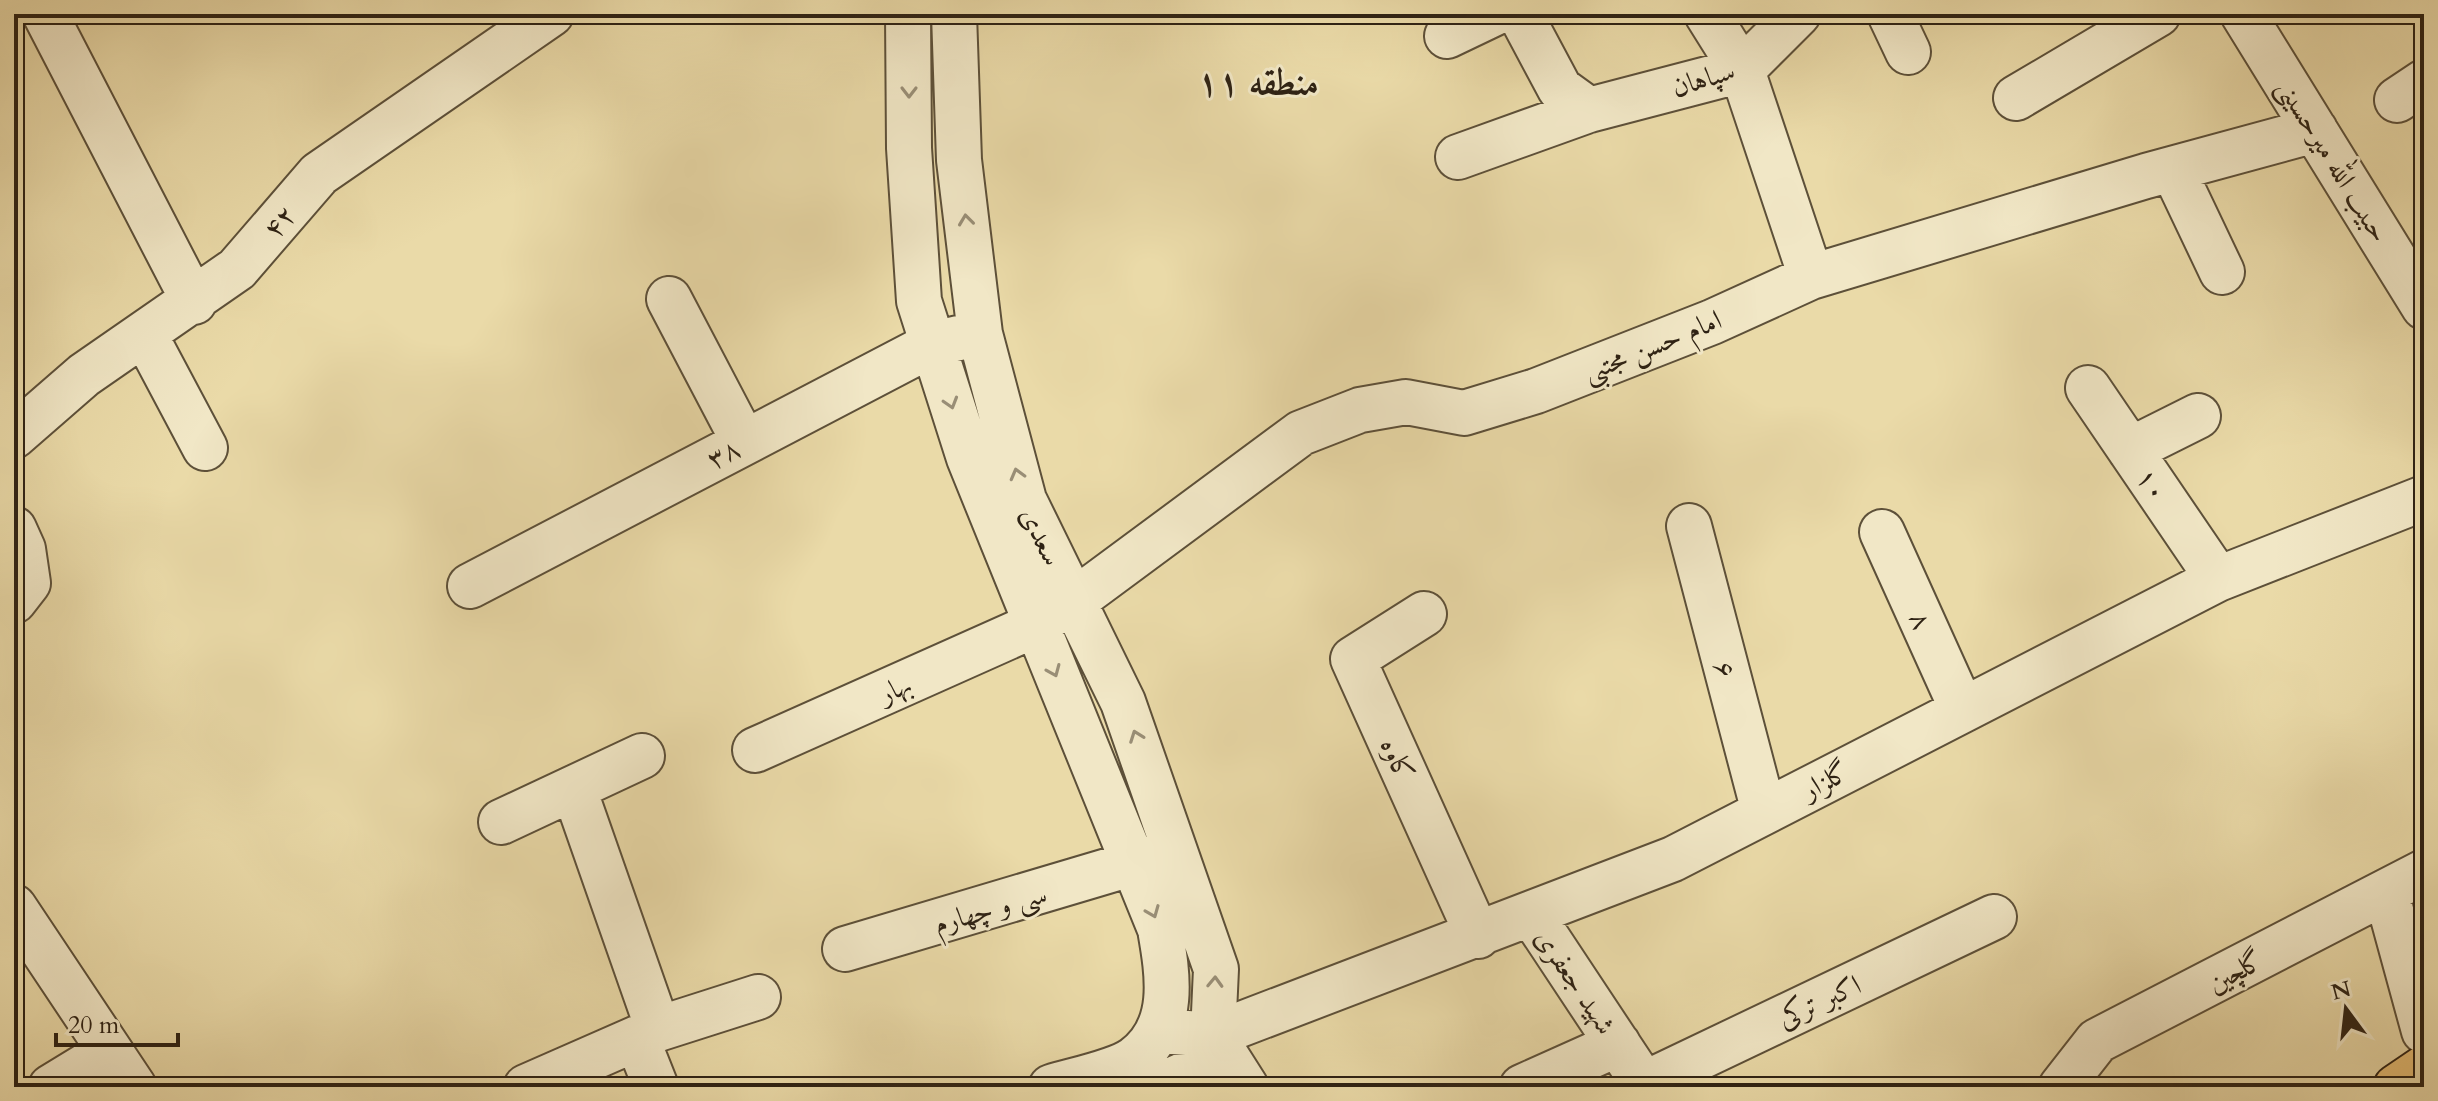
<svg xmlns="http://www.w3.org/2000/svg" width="2438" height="1101" viewBox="0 0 2438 1101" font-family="Cardo,Amiri,serif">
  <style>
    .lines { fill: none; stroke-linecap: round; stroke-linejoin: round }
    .minor-casing { stroke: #5d5039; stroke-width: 48 }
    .major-casing { stroke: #2e2214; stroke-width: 48 }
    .minor { stroke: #f1e7c6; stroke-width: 44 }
    .major { stroke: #e5bd74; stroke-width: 44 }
    .oneway { stroke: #998e76 }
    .labels { text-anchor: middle; stroke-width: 6; stroke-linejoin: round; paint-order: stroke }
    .street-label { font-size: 28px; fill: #2e2214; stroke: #f1e7c6 }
    .district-label { font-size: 36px; font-weight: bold; fill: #2e2214; stroke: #f1e7c6 }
  </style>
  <rect width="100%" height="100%" fill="#eadaa8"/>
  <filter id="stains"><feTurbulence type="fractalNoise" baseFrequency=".0025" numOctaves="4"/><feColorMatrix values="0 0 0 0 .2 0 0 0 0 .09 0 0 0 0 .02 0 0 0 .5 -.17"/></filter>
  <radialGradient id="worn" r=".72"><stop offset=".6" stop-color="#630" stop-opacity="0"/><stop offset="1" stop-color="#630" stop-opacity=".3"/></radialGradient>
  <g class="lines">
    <defs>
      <path id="minor" d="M 45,14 L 194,302
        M 908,14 L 909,148 L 919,301 L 969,458 L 1160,929 C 1168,975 1177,1028 1134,1059 C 1116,1072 1073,1080 1051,1087
        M 954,14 L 959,160 L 980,334 L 1024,500 L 1123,702 L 1216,969 L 1213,1035 L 1194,1070 L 1156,1087
        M 1520,14 L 1560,89 L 1589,110
        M 1707,14 L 1742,70 L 1811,277
        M 1890,14 L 1908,52
        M 2243,14 L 2424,307
        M 1447,36 L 1493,14
        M 2016,98 L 2158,14
        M 2397,100 L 2424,82
        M 1458,157 L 1589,110 L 1742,70 L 1798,14
        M 2173,169 L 2222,272
        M 669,299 L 744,442
        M 145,335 L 205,448
        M 2088,388 L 2218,579
        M 14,436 L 84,375 L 237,269 L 319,174 L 551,14
        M 2130,450 L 2198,416
        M 1689,526 L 1764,812
        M 14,529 L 23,549 L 28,583 L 14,601
        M 1882,532 L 1962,709
        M 470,586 L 933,344 L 959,338
        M 1424,614 L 1353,659 L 1478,936
        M 755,750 L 1035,625 L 1074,601 L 1301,433 L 1360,410 L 1406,402 L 1464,413 L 1536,391 L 1712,322 L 1811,277 L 2146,176 L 2315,130
        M 574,789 L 658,1029
        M 501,822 L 642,756
        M 2386,892 L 2424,1031
        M 14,907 L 134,1087
        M 1532,915 L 1646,1087
        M 845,949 L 1161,855
        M 1161,1031 L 1213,1035 L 1673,859 L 2218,579 L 2424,498
        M 1213,1035 L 1246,1087
        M 637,1039 L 656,1087
        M 1644,1084 L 1994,917
        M 51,1087 L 110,1051
        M 526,1087 L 658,1029 L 758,997
        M 1522,1087 L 1618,1044
        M 2061,1087 L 2097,1041 L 2424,872"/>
      <path id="major" d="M 2396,1087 L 2424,1068"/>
    </defs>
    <use href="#minor" class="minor-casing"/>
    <use href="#major" class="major-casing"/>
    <use href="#minor" class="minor"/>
    <use href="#major" class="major"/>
  </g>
  <defs><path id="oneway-chevron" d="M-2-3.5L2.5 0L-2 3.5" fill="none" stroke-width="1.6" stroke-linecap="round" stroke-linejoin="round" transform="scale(2)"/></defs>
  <g class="oneway">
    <use href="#oneway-chevron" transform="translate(909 92) rotate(90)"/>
    <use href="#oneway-chevron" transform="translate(966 220) rotate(-97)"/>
    <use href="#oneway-chevron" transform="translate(951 403) rotate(73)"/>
    <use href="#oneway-chevron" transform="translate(1017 474) rotate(-105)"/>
    <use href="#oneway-chevron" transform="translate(1054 671) rotate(67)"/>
    <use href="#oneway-chevron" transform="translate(1136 736) rotate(-110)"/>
    <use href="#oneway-chevron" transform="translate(1153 912) rotate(68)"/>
    <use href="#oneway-chevron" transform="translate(1215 982) rotate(-88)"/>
  </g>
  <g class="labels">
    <g class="street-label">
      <text transform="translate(1703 78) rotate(-17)" y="10">سپاهان</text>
      <text transform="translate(2334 160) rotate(58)" y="10">حبیب الله میرحسینی</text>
      <text transform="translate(279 221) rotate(-49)" y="10">۴۲</text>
      <text transform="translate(1652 345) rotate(-22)" y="10">امام حسن مجتبی</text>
      <text transform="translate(723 453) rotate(-28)" y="10">۳۸</text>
      <text transform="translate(2153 484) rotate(56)" y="10">۱۰</text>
      <text transform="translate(1042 536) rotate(64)" y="10">سعدی</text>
      <text transform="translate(1922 620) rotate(66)" y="10">۸</text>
      <text transform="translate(1726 669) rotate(75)" y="10">۶</text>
      <text transform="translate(895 688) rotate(-24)" y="10">بهار</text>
      <text transform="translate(1398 759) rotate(66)" y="10">کاوه</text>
      <text transform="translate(1825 780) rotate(-27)" y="10">گلزار</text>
      <text transform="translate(990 908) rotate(-16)" y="10">سی و چهارم</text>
      <text transform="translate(2235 971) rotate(-28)" y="10">گلچین</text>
      <text transform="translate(1576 981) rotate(56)" y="10">شهید جعفری</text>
      <text transform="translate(1819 1001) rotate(-25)" y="10">اکبر ترکی</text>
    </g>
    <g class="district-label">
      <text x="1258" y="94">منطقه ۱۱</text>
    </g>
  </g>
  <rect width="2438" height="1101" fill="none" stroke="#eadaa8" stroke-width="48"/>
  <rect x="16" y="16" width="2406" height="1069" fill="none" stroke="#2e2214" stroke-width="4"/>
  <rect x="24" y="24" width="2390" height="1053" fill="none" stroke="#2e2214" stroke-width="2"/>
  <g transform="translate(2346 1009) rotate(345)" stroke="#f1e7c6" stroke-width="6" paint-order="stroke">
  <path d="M0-6L14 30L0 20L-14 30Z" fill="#2e2214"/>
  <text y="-12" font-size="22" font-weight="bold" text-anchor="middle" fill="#2e2214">N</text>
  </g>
  <path d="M56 1033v12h122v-12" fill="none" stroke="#2e2214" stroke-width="4"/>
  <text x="68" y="1033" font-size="24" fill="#2e2214" stroke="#f1e7c6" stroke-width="6" paint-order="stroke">20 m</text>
  <rect width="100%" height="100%" filter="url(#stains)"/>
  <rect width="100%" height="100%" fill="url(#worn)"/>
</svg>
